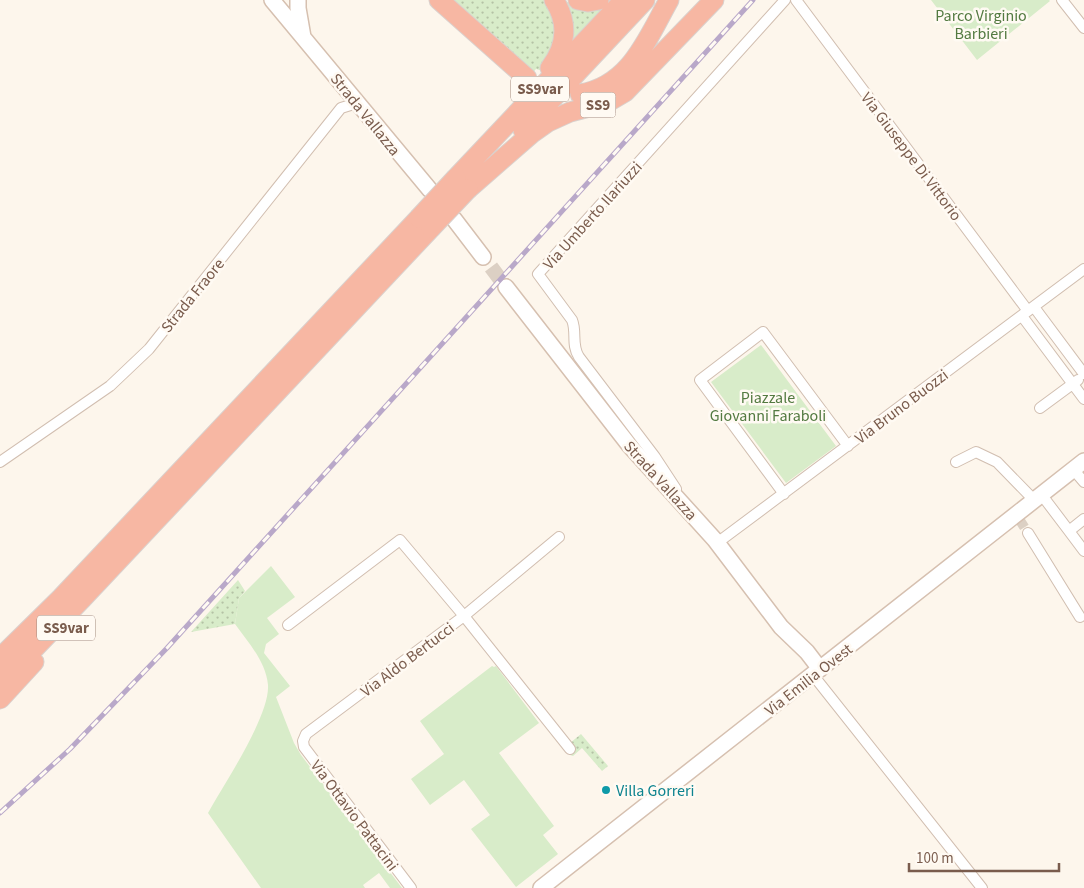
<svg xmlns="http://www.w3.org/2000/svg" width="1084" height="888" viewBox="0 0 1084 888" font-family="'Source Sans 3',sans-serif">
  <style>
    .grass { fill: url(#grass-dots) }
    .park { fill: #d8ecc9 }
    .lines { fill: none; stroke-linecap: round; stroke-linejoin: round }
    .street-tunnel { stroke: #dcd0c4; stroke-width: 10; stroke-dasharray: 10 5; stroke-linecap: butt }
    .secondary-tunnel { stroke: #dcd0c4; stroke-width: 15; stroke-dasharray: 15 8; stroke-linecap: butt }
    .street-casing { stroke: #d1beb0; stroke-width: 12 }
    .secondary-casing { stroke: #d6c0b0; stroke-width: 18 }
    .highway-casing { stroke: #dad1cd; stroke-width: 21 }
    .street { stroke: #fff; stroke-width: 10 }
    .secondary { stroke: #fff; stroke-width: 15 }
    .highway { stroke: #f7b7a3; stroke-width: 19 }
    .rail-casing { stroke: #b9a8c9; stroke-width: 5 }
    .rail { stroke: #fffaf3; stroke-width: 3; stroke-dasharray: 9; stroke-linecap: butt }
    .highway-bridge-casing { stroke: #dad1cd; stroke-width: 21; stroke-linecap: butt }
    .highway-bridge { stroke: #f7b7a3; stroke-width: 19 }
    .culture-dot { fill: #0f9aa8; stroke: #fffaf3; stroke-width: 2 }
    .labels { text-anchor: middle; stroke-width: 5; stroke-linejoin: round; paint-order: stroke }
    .shield { fill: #fffaf3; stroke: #a28b7f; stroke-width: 1 }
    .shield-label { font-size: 15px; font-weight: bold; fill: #7a5c4d }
    .park-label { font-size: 16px; fill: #537a41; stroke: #fffaf3 }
    .street-label { font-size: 16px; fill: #7a5c4d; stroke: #fffaf3 }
    .culture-label { font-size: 16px; fill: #0d838f; stroke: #fffaf3; text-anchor: start }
  </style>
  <defs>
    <pattern id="grass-dots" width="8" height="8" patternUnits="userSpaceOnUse" patternTransform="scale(1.25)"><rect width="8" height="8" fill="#d8ecc9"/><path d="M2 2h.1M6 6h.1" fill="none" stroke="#b4c2a5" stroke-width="1.8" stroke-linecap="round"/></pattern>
  </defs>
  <rect width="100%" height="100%" fill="#fdf6ec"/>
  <path class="grass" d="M 447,0 L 548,0 L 559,31 L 543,71 L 536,69 L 531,75 Z
    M 563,0 L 574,5 L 607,3 L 608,4 L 573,41 L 570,40 Z
    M 238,580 L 245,591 L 239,598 L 235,624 L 191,632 Z
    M 581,734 L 608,766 L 602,771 L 582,748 L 573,756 L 570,755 L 564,748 Z"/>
  <path class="park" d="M 931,0 L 1049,0 L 1050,1 L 977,60 Z
    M 761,345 L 836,446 L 786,483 L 711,382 Z
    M 271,566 L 295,597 L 267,618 L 279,634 L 266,644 L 264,653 L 290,686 L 276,697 L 294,743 L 301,755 L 402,888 L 390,888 L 379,873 L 363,885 L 365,888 L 261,888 L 208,813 C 224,784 270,716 268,685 C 266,662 248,642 235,624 L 239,598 Z
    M 492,666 L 494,667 L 496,666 L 539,723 L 499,753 L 554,826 L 543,835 L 558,854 L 516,887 L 471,829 L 490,815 L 464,780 L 430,805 L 411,779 L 444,754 L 420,721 Z"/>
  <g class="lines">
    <path class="street-tunnel" d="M 1019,519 L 1028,533"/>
    <path class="secondary-tunnel" d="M 491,267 L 506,287"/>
    <defs>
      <path id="street" d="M 796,0 L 1028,311
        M 1062,0 L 1084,28
        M 1034,307 L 1084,374
        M 1022,316 L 1084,399
        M 1040,408 L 1078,380
        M 0,462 L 110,386 L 149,349 L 341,108 L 357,103
        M 956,462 L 976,452 L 997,462 L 1034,500
        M 1073,469 L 1084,482
        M 676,489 L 655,457 L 579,357 C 571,345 577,332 572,320 L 538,274 L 785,0
        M 784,494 L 700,380 L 763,332 L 848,446
        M 1041,494 L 1069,531
        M 1084,519 L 1069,531 L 1084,551
        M 1028,533 L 1080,617
        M 559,537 L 464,616 L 570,749
        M 717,543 L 1084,269
        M 288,625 L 400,540 L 464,616 L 306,734 L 303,741 L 304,747 L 411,888
        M 813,675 L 982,888"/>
      <path id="secondary" d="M 272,0 L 430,190
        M 298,0 L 298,8 L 303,37
        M 454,219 L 483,257
        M 506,287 L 629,445 L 715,540 L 781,627 L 807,652 L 820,669
        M 541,888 L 1084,461"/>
      <path id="highway" d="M 439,0 L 527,78
        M 578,0 L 588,2 L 599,0
        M 550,68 C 566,47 569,23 554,0
        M 580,94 C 630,86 647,39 669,0
        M 523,130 L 645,0
        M 456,178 L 624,0
        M 468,189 L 531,134 L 548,122 L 570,112 L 608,102 L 625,92 L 714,0
        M 0,658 L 61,598 L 419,218
        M 0,678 L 29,654 L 82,599 L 431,228
        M 0,699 L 34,662"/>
    </defs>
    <use href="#street" class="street-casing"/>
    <use href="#secondary" class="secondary-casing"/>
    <use href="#highway" class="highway-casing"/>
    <use href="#street" class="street"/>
    <use href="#secondary" class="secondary"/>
    <use href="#highway" class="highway"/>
    <defs>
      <path id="rail" d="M 0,813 L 70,749 L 167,648 L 753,0"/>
    </defs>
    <use href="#rail" class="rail-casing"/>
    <use href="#rail" class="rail"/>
    <defs>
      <path id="highway-bridge" d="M 419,218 L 456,178
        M 431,228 L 468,189"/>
    </defs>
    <use href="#highway-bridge" class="highway-bridge-casing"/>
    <use href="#highway-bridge" class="highway-bridge"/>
  </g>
  <circle class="culture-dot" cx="606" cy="790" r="5"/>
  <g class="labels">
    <g class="shield">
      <rect x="511" y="76.5" width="58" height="25" rx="4"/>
      <rect x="580.5" y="92.5" width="35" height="25" rx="4"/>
      <rect x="37" y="615.5" width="58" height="25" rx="4"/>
    </g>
    <g class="shield-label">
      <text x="540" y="94">SS9var</text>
      <text x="598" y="110">SS9</text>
      <text x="66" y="633">SS9var</text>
    </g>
    <g class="park-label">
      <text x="981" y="21">Parco Virginio<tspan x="981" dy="18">Barbieri</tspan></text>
      <text x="768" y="403">Piazzale<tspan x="768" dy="18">Giovanni Faraboli</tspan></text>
    </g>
    <g class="street-label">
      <text transform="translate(366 114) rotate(51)" y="6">Strada Vallazza</text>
      <text transform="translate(912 156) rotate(53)" y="6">Via Giuseppe Di Vittorio</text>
      <text transform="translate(592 215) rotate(-48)" y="6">Via Umberto Ilariuzzi</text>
      <text transform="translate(192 295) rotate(-51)" y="6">Strada Fraore</text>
      <text transform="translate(901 406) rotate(-37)" y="6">Via Bruno Buozzi</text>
      <text transform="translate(661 480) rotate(48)" y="6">Strada Vallazza</text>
      <text transform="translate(407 659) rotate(-37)" y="6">Via Aldo Bertucci</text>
      <text transform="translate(808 679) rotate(-38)" y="6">Via Emilia Ovest</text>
      <text transform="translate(355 815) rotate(53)" y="6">Via Ottavio Pattacini</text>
    </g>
    <g class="culture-label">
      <text x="616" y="796">Villa Gorreri</text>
    </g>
  </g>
  <path d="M909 863v8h150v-8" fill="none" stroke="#7a5c4d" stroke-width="2.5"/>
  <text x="916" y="863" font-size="15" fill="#7a5c4d" stroke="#fffaf3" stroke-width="4" paint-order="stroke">100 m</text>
</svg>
